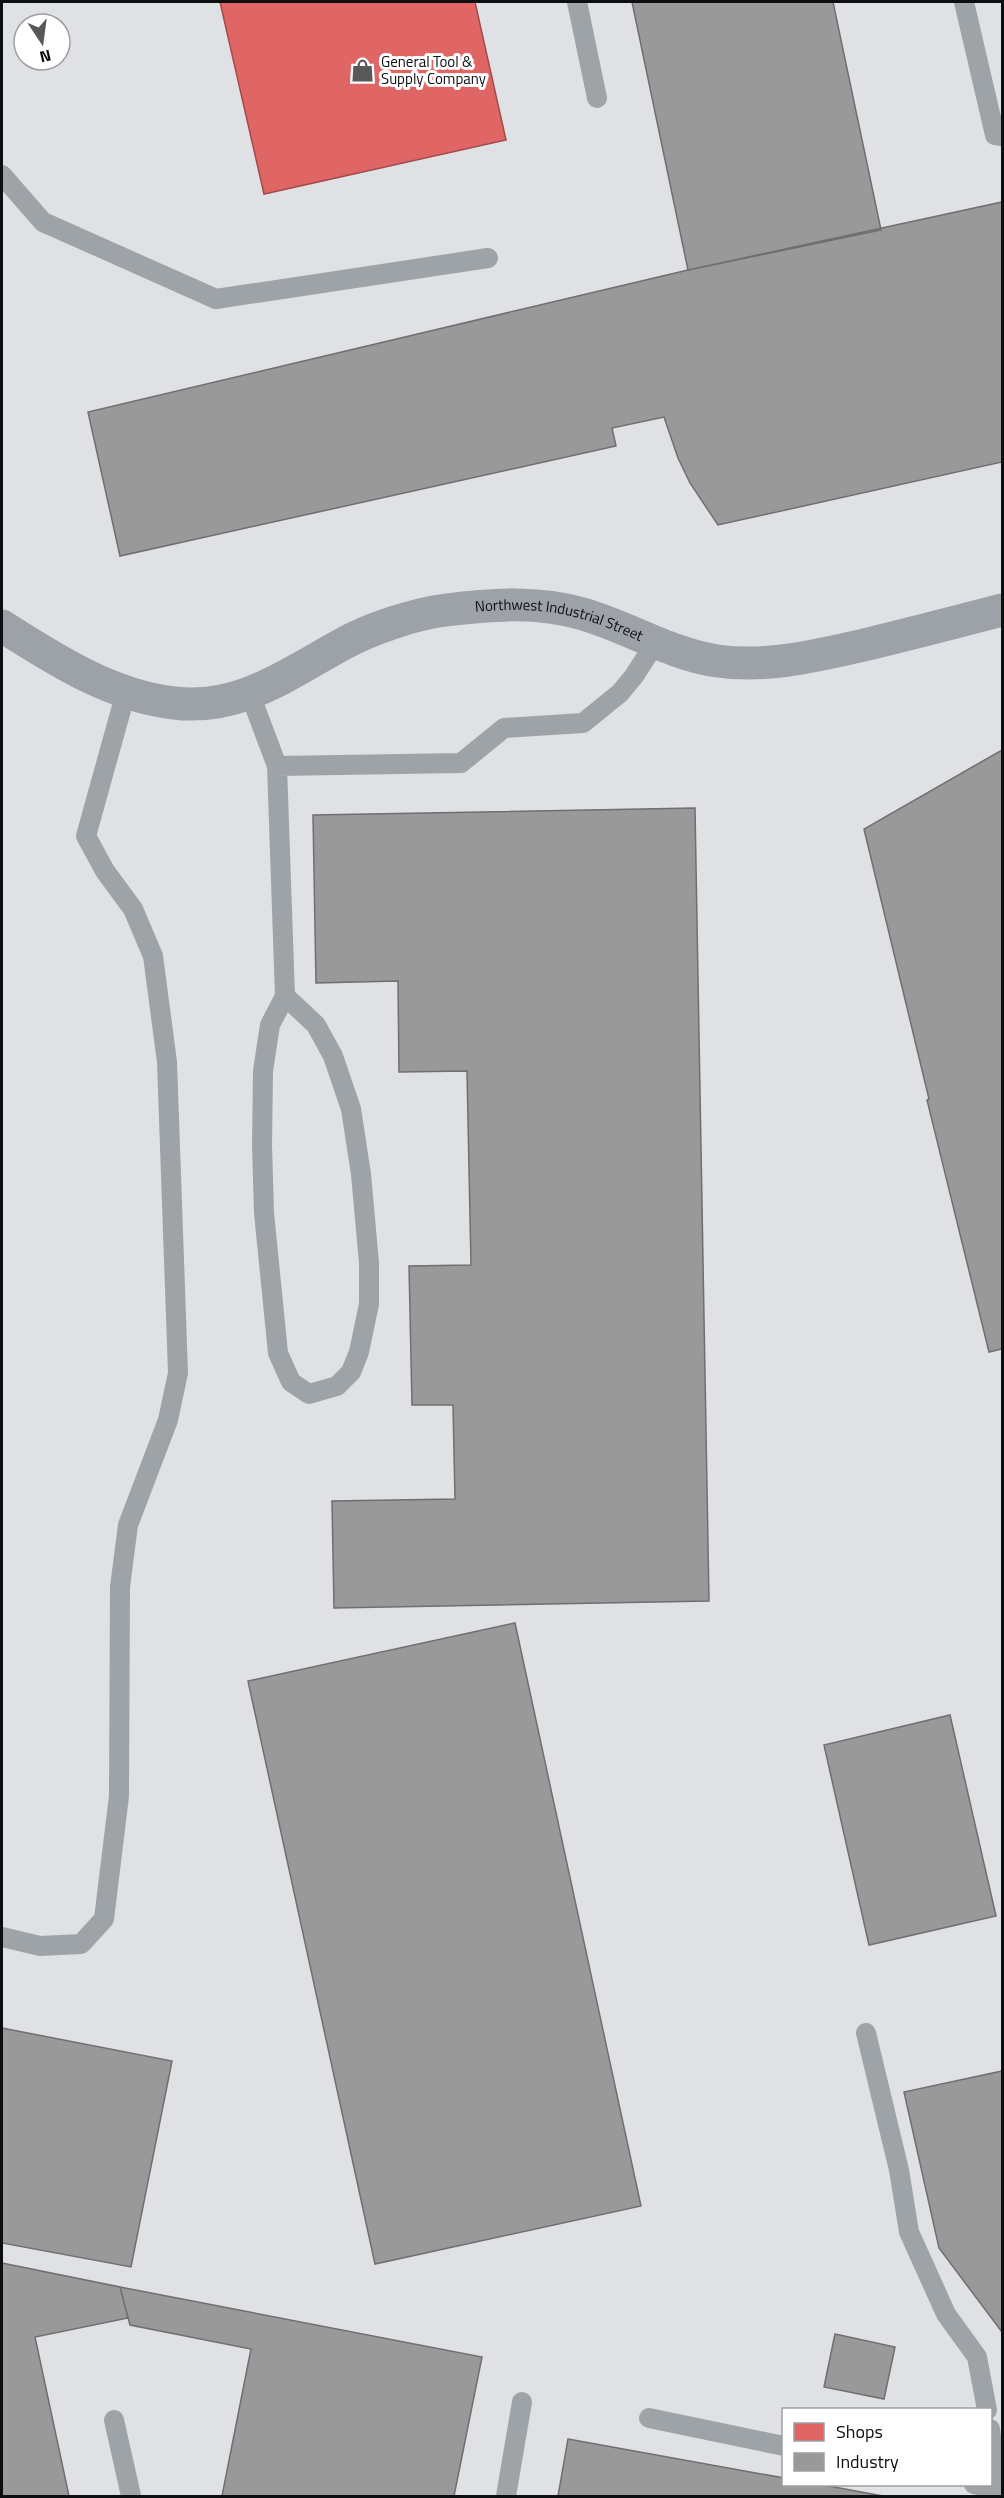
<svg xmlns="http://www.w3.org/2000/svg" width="1004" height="2498" viewBox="0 0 1004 2498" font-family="'Titillium Web',sans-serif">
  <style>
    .shops { fill: #e06666; stroke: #a14c4c; stroke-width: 1.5 }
    .industry { fill: #999; stroke: #6f6f70; stroke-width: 1.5 }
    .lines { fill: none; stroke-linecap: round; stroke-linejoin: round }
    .lane { stroke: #9ea3a8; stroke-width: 20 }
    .secondary { stroke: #9ca2a8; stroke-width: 33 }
    .labels { text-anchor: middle; stroke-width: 6; stroke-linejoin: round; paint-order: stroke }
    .poi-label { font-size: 15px; fill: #0d0e10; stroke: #fff; text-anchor: start }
    .street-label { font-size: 15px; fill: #0d0e10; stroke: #fff }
  </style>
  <rect width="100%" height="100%" fill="#dfe1e4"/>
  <path class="shops" d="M 220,2 L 475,2 L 506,140 L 264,194 Z"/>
  <path class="industry" d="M 632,2 L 833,2 L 881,230 L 688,270 Z
    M 1002,202 L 1002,462 L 718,525 L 690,483 L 678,458 L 664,417 L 612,428 L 616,446 L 120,556 L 88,412 L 688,270 Z
    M 1002,750 L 1002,1349 L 989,1352 L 927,1100 L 929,1099 L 864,829 Z
    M 695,808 L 709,1601 L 334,1608 L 332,1501 L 455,1499 L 453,1405 L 412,1405 L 409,1266 L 471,1265 L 467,1071 L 399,1072 L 398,981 L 316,983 L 313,815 Z
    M 515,1623 L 641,2206 L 375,2264 L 248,1681 Z
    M 950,1715 L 996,1916 L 869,1945 L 824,1745 Z
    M 2,2028 L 172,2061 L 131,2267 L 2,2243 Z
    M 1002,2071 L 1002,2332 L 939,2248 L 904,2092 Z
    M 2,2263 L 120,2287 L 128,2318 L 35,2337 L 69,2496 L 2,2496 Z
    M 120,2287 L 482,2357 L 454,2496 L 222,2496 L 251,2349 L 130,2325 Z
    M 835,2334 L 895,2347 L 884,2399 L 824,2387 Z
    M 568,2439 L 784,2478 L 784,2484 L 818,2484 L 883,2496 L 558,2496 Z"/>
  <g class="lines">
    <path class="lane" d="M 577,2 L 597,98
      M 964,2 L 995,135 L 1002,136
      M 2,175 L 43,222 L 216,299 L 488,258
      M 250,694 L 277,766 L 461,763 L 504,728 L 583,723 L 620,693 L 634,676 L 656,642
      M 277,766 L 285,996 L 316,1025 L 333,1056 L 351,1109 L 361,1174 L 369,1263 L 369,1304 L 359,1352 L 351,1372 L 337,1386 L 309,1394 L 291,1382 L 278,1353 L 264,1213 L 262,1145 L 263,1071 L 270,1025 L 285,996
      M 2,1937 L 40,1946 L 81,1944 L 104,1919 L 119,1796 L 120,1587 L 128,1525 L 168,1420 L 178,1373 L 167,1062 L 153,956 L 133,909 L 105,871 L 86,836 L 126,692
      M 866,2033 L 899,2170 L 909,2232 L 946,2314 L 977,2357 L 987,2410
      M 649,2418 L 784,2446
      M 114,2420 L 131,2496
      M 990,2429 L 999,2496
      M 974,2484 L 998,2490
      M 506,2496 L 522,2402"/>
    <path class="secondary" id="s1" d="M 2,626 C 54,659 111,696 174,703 C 239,711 288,674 341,645 C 369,629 414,614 446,610 C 491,604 539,601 583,614 C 628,627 670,654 717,661 C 768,668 815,656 864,645 C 910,634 956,622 1002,610"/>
  </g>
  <defs>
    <symbol id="shop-bare" viewBox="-9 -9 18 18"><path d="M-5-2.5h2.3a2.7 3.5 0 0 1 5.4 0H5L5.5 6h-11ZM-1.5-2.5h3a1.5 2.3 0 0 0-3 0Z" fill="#56585a" stroke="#fff" stroke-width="2.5" paint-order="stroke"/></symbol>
  </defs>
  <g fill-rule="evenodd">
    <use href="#shop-bare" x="346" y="54" width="33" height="33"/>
  </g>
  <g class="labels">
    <g class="poi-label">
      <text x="381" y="67">General Tool &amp;<tspan x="381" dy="17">Supply Company</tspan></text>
    </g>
    <g class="street-label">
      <text dy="5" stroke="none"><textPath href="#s1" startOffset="597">Northwest Industrial Street</textPath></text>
    </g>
  </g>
  <rect width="1004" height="2498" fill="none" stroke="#0d0e10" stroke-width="6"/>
  <rect x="782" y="2408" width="210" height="78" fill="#ffffff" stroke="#9e9f9f" stroke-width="1.5"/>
  <rect x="794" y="2423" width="30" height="18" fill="#e06666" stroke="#9e9f9f" stroke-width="1.5"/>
  <text x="836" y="2438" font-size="18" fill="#0d0e10">Shops</text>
  <rect x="794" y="2453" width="30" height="18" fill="#999999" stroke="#9e9f9f" stroke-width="1.5"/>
  <text x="836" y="2468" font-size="18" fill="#0d0e10">Industry</text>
  <g transform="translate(42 42) rotate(167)"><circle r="28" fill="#ffffff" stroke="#9e9f9f" stroke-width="1.5"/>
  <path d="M0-4.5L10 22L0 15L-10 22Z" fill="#56585a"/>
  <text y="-9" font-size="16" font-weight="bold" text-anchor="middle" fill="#0d0e10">N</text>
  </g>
</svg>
